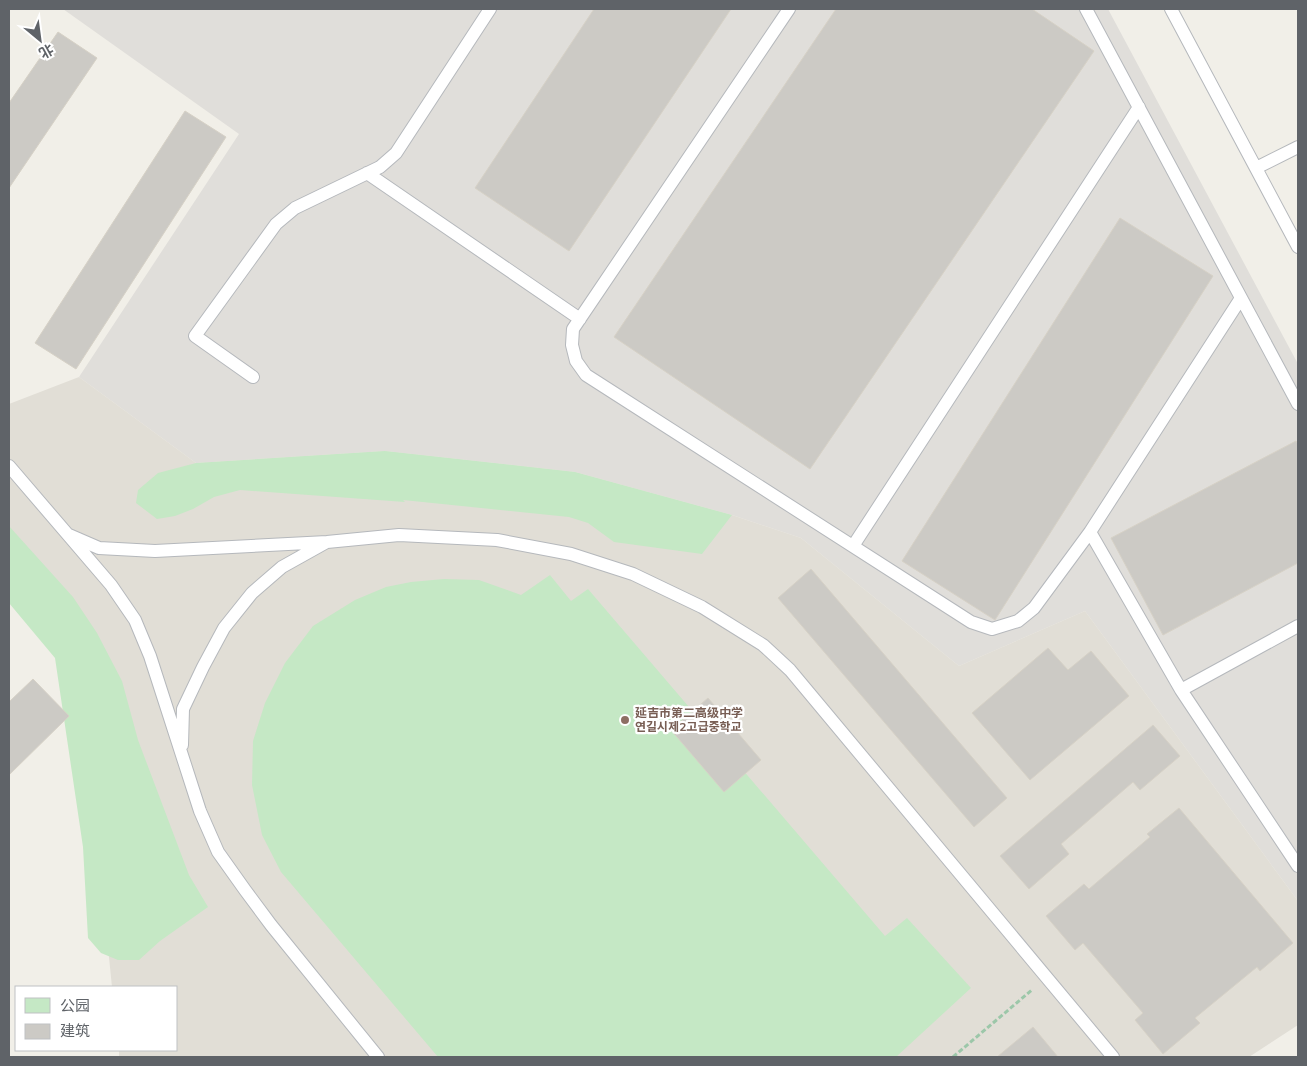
<svg xmlns="http://www.w3.org/2000/svg" width="1307" height="1066" viewBox="0 0 1307 1066" font-family="'Nunito Sans','Noto Sans SC','Noto Sans KR',sans-serif">
  <style>
    .industrial { fill: #e0deda }
    .education { fill: #e1ded6 }
    .green { fill: #c5e8c5 }
    .building { fill: #cccac5; stroke: #d6d1c6 }
    .lines { fill: none; stroke-linecap: round; stroke-linejoin: round }
    .service-casing { stroke: #b5b8bc; stroke-width: 14 }
    .path { stroke: #9cc7a9; stroke-width: 3; stroke-dasharray: 5 2.5; stroke-linecap: butt }
    .service { stroke: #fff; stroke-width: 12 }
    .education-dot { fill: #8d6e63; stroke: #fff; stroke-width: 2 }
    .labels { text-anchor: middle; stroke-width: 4.5; stroke-linejoin: round; paint-order: stroke }
    .education-label { font-size: 12px; font-weight: bold; fill: #785e54; stroke: #fff; text-anchor: start }
  </style>
  <rect width="100%" height="100%" fill="#f1efe8"/>
  <path class="industrial" d="M 63,9 L 1108,9 L 1298,364 L 1298,901 L 1085,611 L 959,666 L 801,538 L 732,515 L 575,472 L 385,451 L 196,463 L 79,377 L 239,134 Z"/>
  <path class="education" d="M 79,377 L 196,463 L 385,451 L 575,472 L 732,515 L 801,538 L 959,666 L 1085,611 L 1298,901 L 1298,1025 L 1249,1057 L 119,1057 L 119,1050 L 176,1050 L 176,987 L 112,987 L 76,628 L 9,547 L 9,404 Z"/>
  <path class="green" d="M 385,451 L 575,472 L 732,515 L 702,554 L 614,542 L 588,523 L 569,517 L 403,500 L 405,502 L 240,490 L 214,497 L 193,509 L 175,516 L 157,519 L 136,503 L 138,490 L 158,473 L 196,463 Z
    M 9,526 L 73,597 L 97,633 L 122,681 L 138,740 L 189,875 L 208,907 L 160,941 L 139,960 L 118,960 L 101,953 L 88,938 L 83,847 L 55,658 L 9,603 Z
    M 550,575 L 571,601 L 588,589 L 885,936 L 907,918 L 971,988 L 896,1057 L 438,1057 L 281,872 L 262,835 L 252,785 L 253,741 L 265,703 L 285,663 L 313,626 L 355,600 L 386,587 L 411,582 L 444,579 L 479,580 L 521,595 Z"/>
  <path class="building" d="M 594,9 L 731,9 L 569,251 L 475,188 Z
    M 836,9 L 1032,9 L 1094,51 L 810,469 L 614,337 Z
    M 58,32 L 97,58 L 9,188 L 9,103 Z
    M 185,111 L 226,137 L 76,369 L 35,343 Z
    M 1120,218 L 1213,276 L 995,620 L 902,561 Z
    M 1296,441 L 1298,444 L 1298,563 L 1163,635 L 1111,538 Z
    M 811,569 L 1007,798 L 974,827 L 778,598 Z
    M 1048,648 L 1068,670 L 1091,651 L 1129,696 L 1030,780 L 972,713 Z
    M 33,679 L 69,716 L 9,775 L 9,702 Z
    M 708,698 L 761,760 L 724,792 L 671,730 Z
    M 1153,725 L 1180,756 L 1140,790 L 1133,782 L 1061,844 L 1069,854 L 1029,889 L 1000,856 Z
    M 1179,808 L 1293,943 L 1260,971 L 1257,967 L 1195,1018 L 1200,1023 L 1163,1054 L 1135,1020 L 1143,1013 L 1083,943 L 1075,950 L 1046,916 L 1084,884 L 1089,889 L 1150,837 L 1147,834 Z
    M 1033,1027 L 1058,1057 L 997,1057 Z"/>
  <g class="lines">
    <defs>
      <path id="service" d="M 789,9 L 573,329 L 572,345 L 576,361 L 586,375 L 971,622 L 992,629 L 1018,621 L 1034,608 L 1090,532 L 1241,298
        M 1086,9 L 1298,404
        M 1171,9 L 1298,247
        M 1256,168 L 1298,147
        M 367,173 L 580,319
        M 253,377 L 195,336 L 276,224 L 295,208 L 380,167 L 396,153 L 490,9
        M 9,466 L 111,585 L 135,620 L 150,656 L 200,811 L 218,852 L 245,890 L 271,925 L 378,1057
        M 1090,532 L 1181,690 L 1298,866
        M 69,535 L 99,548 L 155,551 L 327,542 L 399,535 L 497,540 L 571,554 L 633,574 L 702,607 L 763,645 L 790,670 L 1113,1057
        M 853,546 L 1139,107
        M 1181,690 L 1298,626
        M 182,745 L 183,709 L 203,667 L 224,628 L 252,593 L 282,567 L 325,543"/>
    </defs>
    <use href="#service" class="service-casing"/>
    <path class="path" d="M 953,1057 L 1033,989"/>
    <use href="#service" class="service"/>
  </g>
  <circle class="education-dot" cx="625" cy="720" r="5"/>
  <g class="labels">
    <g class="education-label">
      <text x="635" y="717">延吉市第二高级中学<tspan x="635" dy="14">연길시제2고급중학교</tspan></text>
    </g>
  </g>
  <rect width="1307" height="1066" fill="none" stroke="#5f6368" stroke-width="20"/>
  <rect x="15" y="986" width="162" height="65" fill="#ffffff" stroke="#bfc1c3"/>
  <rect x="25" y="998" width="25" height="15" fill="#c5e8c5" stroke="#bfc1c3"/>
  <text x="60" y="1011" font-size="15" fill="#5f6368">公园</text>
  <rect x="25" y="1024" width="25" height="15" fill="#cccac5" stroke="#bfc1c3"/>
  <text x="60" y="1036" font-size="15" fill="#5f6368">建筑</text>
  <g transform="translate(40 40) rotate(151)" stroke="#ffffff" stroke-width="4" paint-order="stroke">
  <path d="M0-4L9 19L0 12L-9 19Z" fill="#5f6368"/>
  <text y="-8" font-size="14" font-weight="bold" text-anchor="middle" fill="#5f6368">北</text>
  </g>
</svg>
